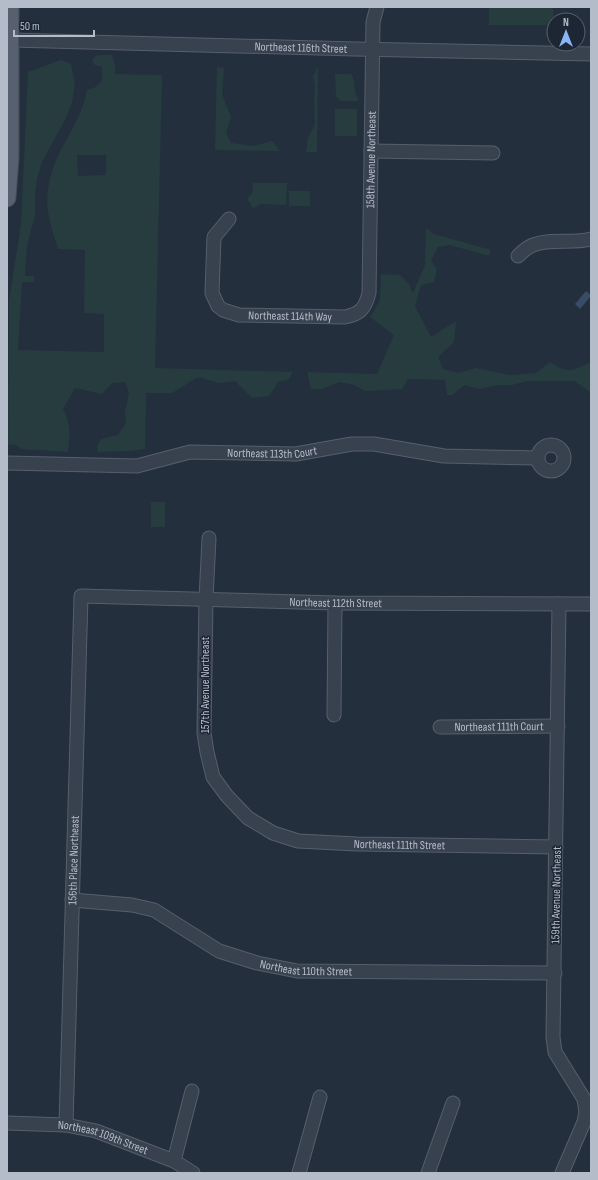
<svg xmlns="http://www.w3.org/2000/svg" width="598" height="1180" viewBox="0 0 598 1180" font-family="'Sofia Sans Condensed',sans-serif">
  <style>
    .green { fill: #263c3f; fill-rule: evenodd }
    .water { fill: #394c67 }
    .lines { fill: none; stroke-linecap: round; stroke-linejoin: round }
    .minor-casing { stroke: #565f6c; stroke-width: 15 }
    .major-casing { stroke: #414a57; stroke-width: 19 }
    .minor { stroke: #38414e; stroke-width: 13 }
    .major { stroke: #56606e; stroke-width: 17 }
    .labels { text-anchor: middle; stroke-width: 3; stroke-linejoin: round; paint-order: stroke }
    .street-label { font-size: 12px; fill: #b4bcc9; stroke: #1d2633 }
  </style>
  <rect width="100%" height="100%" fill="#242f3e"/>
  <path class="green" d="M 489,7 L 553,7 L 553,25 L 489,25 Z
    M 97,55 L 112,55 L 115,66 L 115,74 L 162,75 L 155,368 L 293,372 L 288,380 L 279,381 L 269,396 L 252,398 L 235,381 L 219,383 L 198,377 L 172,393 L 146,393 L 145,449 L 130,451 L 98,452 L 97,446 L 101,439 L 118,435 L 126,423 L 125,413 L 129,393 L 125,382 L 112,383 L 102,394 L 75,388 L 63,409 C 71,424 70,435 68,452 L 22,449 L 14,444 L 8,445 L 9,301 L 21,224 L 28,72 L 61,60 L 71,64 L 75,83 L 72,102 L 66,118 L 42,162 L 37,179 L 35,194 L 35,215 L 27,246 L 25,276 L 34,276 L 34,282 L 22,282 L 18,350 L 104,352 L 104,314 L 84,313 L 85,250 L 58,249 C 55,238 51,228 49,217 C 44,195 50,171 60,152 C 70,132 83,113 87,90 L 96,87 L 102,81 L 102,67 L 95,65 L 92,60 ZM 77,155 L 106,155 L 106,175 L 78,176 Z
    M 318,66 L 317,152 L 306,152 L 308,137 L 315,125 L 314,101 L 315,87 L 313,76 Z
    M 217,67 L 224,68 L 222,94 L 231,117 L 226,133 L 231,143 L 254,146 L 272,141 L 280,151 L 215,150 Z
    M 335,74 L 351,74 C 355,80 354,84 355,91 C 356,95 358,96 358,101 L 341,101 L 336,97 Z
    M 335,109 L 357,109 L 357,136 L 335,136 Z
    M 253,183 L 287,183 L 286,205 L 261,204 L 253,208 L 247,199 L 252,193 Z
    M 289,191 L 310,191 L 310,206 L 289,206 Z
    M 426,228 L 434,234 L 491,250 L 489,256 L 450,245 L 438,247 L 431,261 L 437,269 L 434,282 L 421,285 L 415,306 L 431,337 L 456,321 L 454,342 L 438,357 L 443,369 L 458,373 L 476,368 L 510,375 L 536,373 L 550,362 C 566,373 572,372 588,363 L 591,364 L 591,393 L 575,381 L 527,381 L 512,385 L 497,385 L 479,389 L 465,385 L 452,395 L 447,395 L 445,380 L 408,379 L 402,389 L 365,391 L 354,385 L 340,382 L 321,389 L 311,389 L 307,372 L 377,374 L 394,335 L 370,317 L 380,300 L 381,274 L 400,275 L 409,284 L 413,293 L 425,265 Z
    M 151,502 L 165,502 L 165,527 L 151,527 Z"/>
  <path class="water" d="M 586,291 L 591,295 L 591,296 L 580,309 L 575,304 Z"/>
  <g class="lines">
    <defs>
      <g id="minor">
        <path id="s1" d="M 11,40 L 355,49 L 591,54"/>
        <path d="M 371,151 L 493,153"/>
        <path id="s2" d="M 229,219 L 214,237 L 212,293 L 218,306 L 223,310 L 239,315 L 345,317 C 360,314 365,309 369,293 L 373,22 L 377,7"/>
        <path d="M 518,256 C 522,252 528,247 533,245 C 551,238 572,244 591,239"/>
        <circle cx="551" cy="458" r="13"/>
        <path id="s3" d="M 7,463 L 137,466 L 190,452 L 296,454 L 335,447 L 352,444 L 374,444 L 444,456 L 537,458"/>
        <path id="s4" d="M 209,538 L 206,599 L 204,733 L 207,752 L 213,777 L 227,796 L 248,818 L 273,833 L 298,841 L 357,844 L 556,847"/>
        <path d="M 559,604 L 553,1037 L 555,1052 L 584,1099 L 586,1112 L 584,1122 L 562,1173"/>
        <path d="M 334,715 L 335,603"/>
        <path id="s5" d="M 440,727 L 558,726"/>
        <path id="s6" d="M 72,900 L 132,905 L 154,910 L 219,951 L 257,963 L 297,971 L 555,973"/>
        <path id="s7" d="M 7,1123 L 66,1125 L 96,1131 L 174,1161 L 193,1173"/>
        <path id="s8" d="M 66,1125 L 81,596 L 335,603 L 591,604"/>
        <path d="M 174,1161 L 192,1091"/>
        <path d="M 299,1173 L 320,1097"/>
        <path d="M 428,1173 L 453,1103"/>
      </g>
      <path id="major" d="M 7,198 L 10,158 L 10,7"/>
    </defs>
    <use href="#minor" class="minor-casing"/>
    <use href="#major" class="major-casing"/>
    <use href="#minor" class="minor"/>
    <use href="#major" class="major"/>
  </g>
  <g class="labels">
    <g class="street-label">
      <text dy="4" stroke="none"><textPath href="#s1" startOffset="290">Northeast 116th Street</textPath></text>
      <text dy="4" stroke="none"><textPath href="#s2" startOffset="393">158th Avenue Northeast</textPath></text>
      <text dy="4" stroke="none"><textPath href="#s2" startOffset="168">Northeast 114th Way</textPath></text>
      <text dy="4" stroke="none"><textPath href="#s3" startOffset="267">Northeast 113th Court</textPath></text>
      <text dy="4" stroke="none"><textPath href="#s8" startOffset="784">Northeast 112th Street</textPath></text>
      <text transform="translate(205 685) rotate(-90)" y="4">157th Avenue Northeast</text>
      <text dy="4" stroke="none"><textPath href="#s5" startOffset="59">Northeast 111th Court</textPath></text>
      <text dy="4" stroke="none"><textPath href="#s4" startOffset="451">Northeast 111th Street</textPath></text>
      <text dy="4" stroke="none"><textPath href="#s8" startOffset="265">156th Place Northeast</textPath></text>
      <text transform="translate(556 895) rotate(-89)" y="4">159th Avenue Northeast</text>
      <text dy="4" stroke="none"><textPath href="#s6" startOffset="249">Northeast 110th Street</textPath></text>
      <text dy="4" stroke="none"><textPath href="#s7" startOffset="98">Northeast 109th Street</textPath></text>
    </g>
  </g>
  <rect width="598" height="1180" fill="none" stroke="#b4bcc9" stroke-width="16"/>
  <g transform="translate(566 32)"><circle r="19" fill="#1d2633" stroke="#59626f"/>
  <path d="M0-3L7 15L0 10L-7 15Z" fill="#8ab4f8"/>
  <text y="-6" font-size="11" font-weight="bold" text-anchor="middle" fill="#b4bcc9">N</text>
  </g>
  <path d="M14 30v6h80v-6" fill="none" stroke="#b4bcc9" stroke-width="2"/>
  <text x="20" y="30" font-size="12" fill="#b4bcc9" stroke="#1d2633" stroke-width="3" paint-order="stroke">50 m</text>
</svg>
